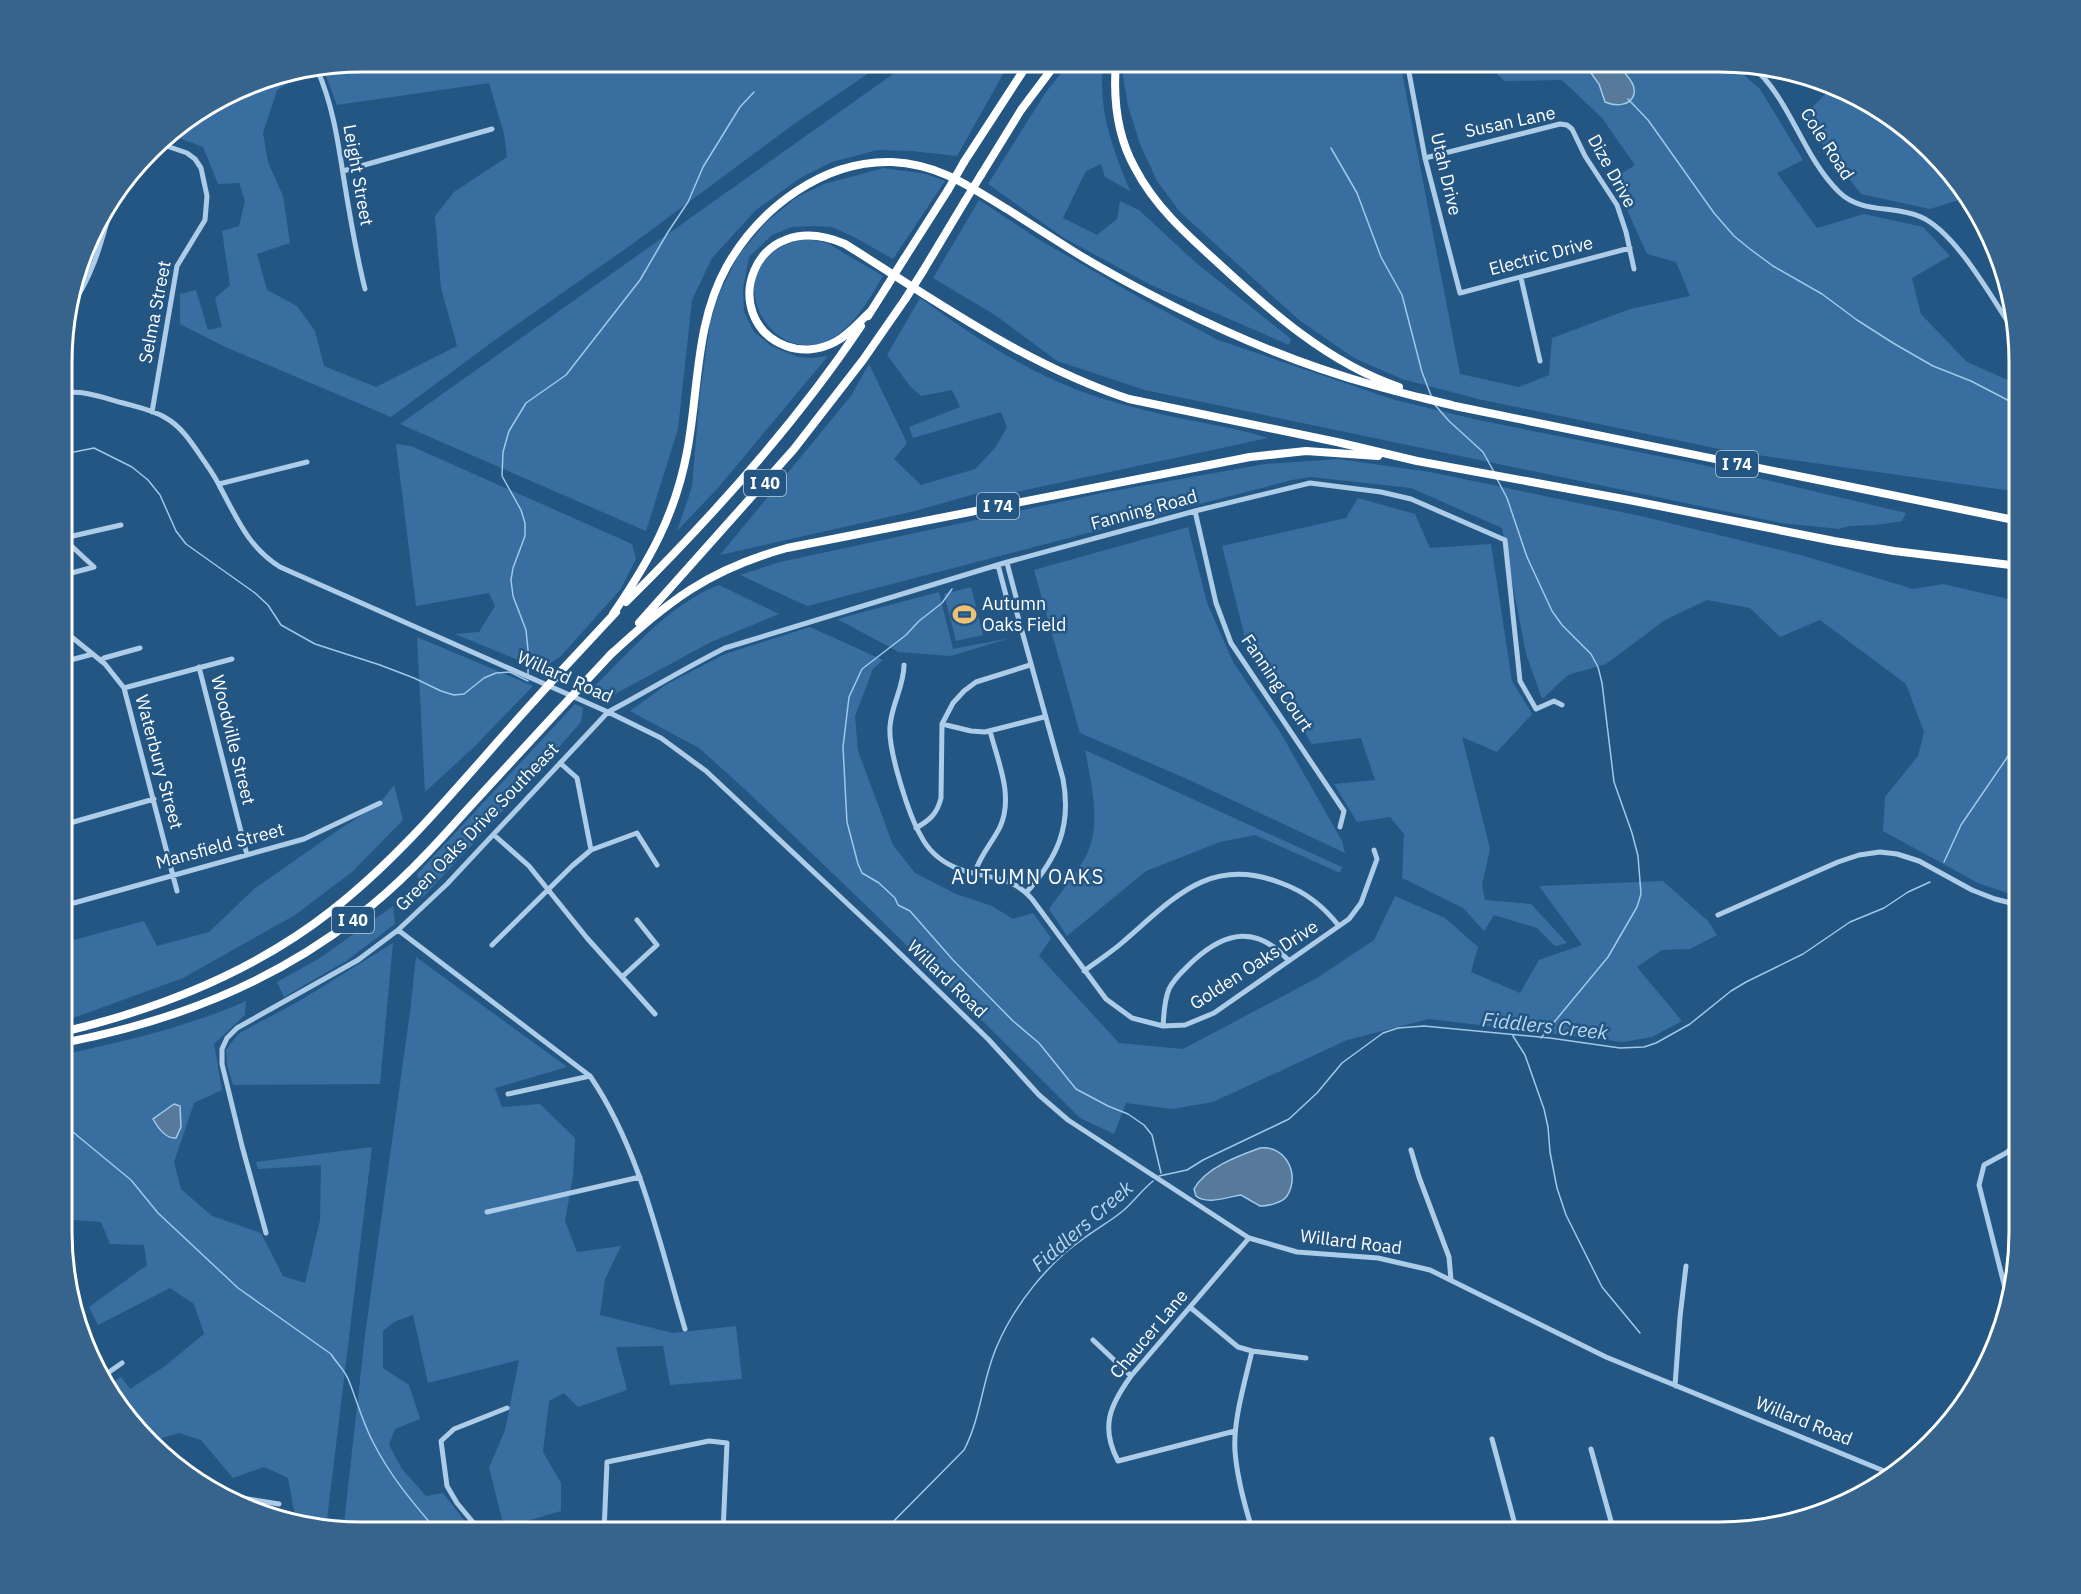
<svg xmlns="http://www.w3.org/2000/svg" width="2081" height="1594" viewBox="0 0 2081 1594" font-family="'IBM Plex Sans',sans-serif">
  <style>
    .green { fill: #386fa0 }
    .water { fill: #577a9a; stroke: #a0c8e9; stroke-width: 1.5 }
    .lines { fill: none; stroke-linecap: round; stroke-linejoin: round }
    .stream { stroke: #a0c8e9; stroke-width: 1.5 }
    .minor { stroke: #accce8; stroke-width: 5 }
    .highway { stroke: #fff; stroke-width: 8 }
    .highway-bridge { stroke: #fff; stroke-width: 8 }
    .labels { text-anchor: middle; stroke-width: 5; stroke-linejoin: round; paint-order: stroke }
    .shield { fill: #245683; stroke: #bdccda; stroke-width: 1.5 }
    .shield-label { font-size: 16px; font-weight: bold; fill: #fff }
    .street-label { font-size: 18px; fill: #fff; stroke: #245683 }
    .poi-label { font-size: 18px; fill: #fff; stroke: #245683; text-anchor: start }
    .neighbourhood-label { font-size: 20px; letter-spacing: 1.5px; fill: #fff; stroke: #245683 }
    .water-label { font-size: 20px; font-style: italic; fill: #b7d6ef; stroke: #245683 }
    .rim { fill: none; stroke: #fff; stroke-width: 3 }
  </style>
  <rect width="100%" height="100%" fill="#245683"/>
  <path class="green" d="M 362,62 L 885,62 L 794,124 L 631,245 L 499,337 L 391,417 L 223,346 L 180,324 L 180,294 L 196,290 L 208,330 L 222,327 L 215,298 L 230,285 L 222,231 L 239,226 L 245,201 L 239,183 L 218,184 L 203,147 L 168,134 L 265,78 L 309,70 L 277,90 L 263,133 L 268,162 L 283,196 L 290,243 L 257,254 L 267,290 L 297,306 L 315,331 L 324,366 L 376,387 L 457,346 L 441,288 L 435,216 L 454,192 L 507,157 L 504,134 L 489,83 L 337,105 L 323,68 Z
    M 910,62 L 1010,62 L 957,156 L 912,151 L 877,150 L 832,162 L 800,178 L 756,210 L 712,258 L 692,300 L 678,429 L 646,531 L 400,424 Z
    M 1070,62 L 1103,62 C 1098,111 1112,146 1130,191 L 1105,177 L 1101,164 L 1086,171 L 1063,218 L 1097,235 L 1117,219 L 1120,201 L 1139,210 L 1194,261 L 1291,339 L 1289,345 L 1151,285 L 1064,238 L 988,184 L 1046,92 Z
    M 1125,62 L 1400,62 L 1460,374 L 1519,387 L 1549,375 L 1552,338 L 1630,309 L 1690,296 L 1676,262 L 1647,254 L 1613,179 L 1635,165 L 1602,118 L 1562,80 L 1505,81 L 1493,71 L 1500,62 L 1729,62 L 1760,89 L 1803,160 L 1777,173 L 1817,228 L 1864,214 L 1923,227 L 1950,256 L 1912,278 L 1921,314 L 1967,362 L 2019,385 L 2019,492 L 1729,451 L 1478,399 L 1402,379 L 1354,358 L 1299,320 L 1180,212 L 1157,181 L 1140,144 L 1128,106 L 1123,76 Z
    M 1826,83 L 1834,84 L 1917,136 L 1965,198 L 1930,209 L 1861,194 L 1802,118 L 1830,89 Z
    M 884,168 L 926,174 L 945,181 L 893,259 L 854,237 L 832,227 L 813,226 L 792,227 L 772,235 L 749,257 L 743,289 L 744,312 L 754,332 L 771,346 L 798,357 L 813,358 L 828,356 L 717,489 L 677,531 L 692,487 L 700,393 L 710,323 L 719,294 L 738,256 L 765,223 L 797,197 L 824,184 Z
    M 979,200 L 1038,239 L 1142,299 L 1218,340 L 1395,400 L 1478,420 L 1694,463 L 1906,513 L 1902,521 L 1876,525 L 1849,526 L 1839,529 L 1781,523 L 1145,390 L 1057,361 L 995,315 L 933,278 Z
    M 808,239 L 827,243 L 883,276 C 872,294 862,313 846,328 C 775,393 701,254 808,239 Z
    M 920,298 C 976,338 1036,379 1104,399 C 1127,406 1151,412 1174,417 C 1206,424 1237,428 1268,438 L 1007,494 L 982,492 L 915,511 L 720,555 L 851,396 L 869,364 L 907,443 L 894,459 L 921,485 L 975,469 L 995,448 L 1007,427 L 1001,412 L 913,438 L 909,427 L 960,407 L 952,390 L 921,396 L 910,386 L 887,355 Z
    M 396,444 L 411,446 L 632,544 L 636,559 L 620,590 L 560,657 L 540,669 L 455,634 L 479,632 L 495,606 L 489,593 L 416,606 Z
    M 1338,459 L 1430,472 L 1645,517 L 1801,555 L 1913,589 L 1943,584 L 2017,601 L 2017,622 L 2019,623 L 2019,897 L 1978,883 L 1883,831 L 1885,797 L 1918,756 L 1924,732 L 1906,684 L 1820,620 L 1780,637 L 1750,608 L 1707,600 L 1665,620 L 1606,664 L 1568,675 L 1542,699 L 1526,654 L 1502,528 L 1411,488 L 1311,477 L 1292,480 L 807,606 L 740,575 L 780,562 L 1107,492 L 1265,464 Z
    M 1358,498 L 1415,514 L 1430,548 L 1491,544 L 1512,681 L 1532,714 L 1497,752 L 1462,737 L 1490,849 L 1482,885 L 1485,900 L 1531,904 L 1567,943 L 1555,946 L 1537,928 L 1494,915 L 1484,931 L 1463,908 L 1402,878 L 1404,834 L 1390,817 L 1357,822 L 1334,784 L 1375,780 L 1361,738 L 1312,744 L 1245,638 L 1222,546 L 1346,518 Z
    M 1188,527 L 1207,603 L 1233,662 L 1279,730 L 1342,841 L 1345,853 L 1187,779 L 1080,733 L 1034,570 Z
    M 719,585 L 779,614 L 711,642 L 604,700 L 587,694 C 627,655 667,605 719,585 Z
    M 971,587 L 983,635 L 956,641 L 944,594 Z
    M 939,592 L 953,649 L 1010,638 L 951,656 L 899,652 L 837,619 Z
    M 810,627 L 883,660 L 873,669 L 855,716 L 858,751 L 893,845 L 915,873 L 956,894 L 992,906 L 1013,919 L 1033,913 L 1051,938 L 1039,956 L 1119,1043 L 1183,1049 L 1317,978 L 1374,940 L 1395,896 L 1445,918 L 1478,947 L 1471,972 L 1520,993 L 1539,960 L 1582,945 L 1539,886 L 1663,881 L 1708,921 L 1717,935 L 1690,949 L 1662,950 L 1637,967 L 1682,1021 L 1652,1037 L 1623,1042 L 1429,1019 L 1347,1040 L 1213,1102 L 1172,1109 L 1126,1103 L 1114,1134 L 1080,1118 L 877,916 L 750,794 L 699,748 L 630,711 L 667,684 L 725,654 Z
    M 417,637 L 533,686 L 474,747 L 425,792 Z
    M 575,704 L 583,708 L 581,722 L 485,831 L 422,898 L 417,874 Z
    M 1085,750 L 1342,867 L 1340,873 L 1255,835 L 1220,842 L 1146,871 L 1067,936 L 1049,909 C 1061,892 1076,874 1086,856 C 1102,826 1091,782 1085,750 Z
    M 394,785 L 403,820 L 352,872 L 295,915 L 183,978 L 76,1017 L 63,1019 L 63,943 L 144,921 L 157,946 L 209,932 L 254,889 L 334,833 L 380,803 Z
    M 393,906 L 395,924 L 346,961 L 284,997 L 277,982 L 320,958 Z
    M 393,943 L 380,1084 L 233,1085 L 227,1065 L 226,1050 L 238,1034 L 301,1000 Z
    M 416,957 L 567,1067 L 495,1088 L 502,1107 L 540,1104 L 575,1138 L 573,1176 L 565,1221 L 577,1252 L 621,1246 L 605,1279 L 600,1315 L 673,1333 L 736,1326 L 742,1379 L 670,1385 L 663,1346 L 616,1347 L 627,1390 L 578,1407 L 564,1393 L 549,1401 L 543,1452 L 561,1483 L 561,1511 L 527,1521 L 503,1523 L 489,1468 L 505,1430 L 519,1360 L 428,1383 L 413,1315 L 394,1322 L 383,1331 L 383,1368 L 409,1385 L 420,1419 L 395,1429 L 389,1445 L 402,1469 L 426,1496 L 443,1493 L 473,1532 L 343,1532 L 365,1335 L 410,1012 Z
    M 246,1001 L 245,1015 L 214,1044 L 222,1090 L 194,1103 L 174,1162 L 181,1189 L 212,1216 L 261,1233 L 283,1276 L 305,1283 L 320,1220 L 321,1165 L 258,1169 L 256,1162 L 372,1147 L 326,1528 L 296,1521 L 288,1478 L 264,1467 L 233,1478 L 201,1440 L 179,1433 L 151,1441 L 108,1385 L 121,1377 L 130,1389 L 165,1366 L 204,1334 L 194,1304 L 170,1288 L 98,1325 L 89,1307 L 147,1265 L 144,1245 L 110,1244 L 101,1222 L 73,1220 L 62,1207 L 63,1055 C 127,1040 185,1028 246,1001 Z"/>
  <path class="water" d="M 1588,62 C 1594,62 1602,61 1608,62 C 1618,64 1637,82 1634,94 C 1631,107 1614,106 1605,102 L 1599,84 L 1588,69 Z
    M 174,1104 L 180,1106 L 181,1127 L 176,1138 C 166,1139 158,1128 153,1119 Z
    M 1260,1148 C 1285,1145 1301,1174 1287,1196 C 1282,1203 1268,1206 1260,1206 L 1241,1195 C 1227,1197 1207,1205 1196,1196 L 1194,1189 C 1205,1168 1238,1156 1260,1148 Z"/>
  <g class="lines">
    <path class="stream" d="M 1628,99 L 1648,120 L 1714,213 L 1734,236 L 1750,249 L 1773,266 L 1822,294 L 1857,320 L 1893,343 L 1933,366 L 1971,381 L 2019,406
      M 1331,148 L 1357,193 L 1381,257 L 1402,295 L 1422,372 L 1432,398
      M 1435,405 L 1449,421 L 1483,452 L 1494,472
      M 64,454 L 94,448 L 132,467 L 148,480 L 160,495 L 176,531 L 186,544 L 255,593 L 268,605 L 281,625 L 315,644 L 380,665 L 414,678 L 441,691 L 454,695 L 464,694 L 484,678 L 496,673 L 510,672 L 528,681
      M 1497,479 L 1507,498 L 1527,557 L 1552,611 L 1562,625 L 1591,654 L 1598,667 L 1602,683 L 1614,782 L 1632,833 L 1638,856 L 1641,894 L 1637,907 L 1608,957 L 1541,1038
      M 952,589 L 942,603 L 919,621 L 906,635 L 862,669 L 849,697 L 843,747 L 846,804 L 847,822 L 858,864 L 862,873 L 879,883 L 895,898 L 898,905 L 910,911 L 953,960 L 1013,1021 L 1039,1043 L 1076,1089 L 1108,1106 L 1128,1114 L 1144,1125 L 1152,1135 L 1161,1173
      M 528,674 L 528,650 L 526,630 L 513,596 L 511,580 L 513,568 L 525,536 L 525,523 L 521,510 L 502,476 L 503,452 L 509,431 L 526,403 L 566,375 L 640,280 L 668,232 L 688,202 L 703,167 L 740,107 L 754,92
      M 1944,862 L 1961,825 L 2019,740
      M 1513,1036 L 1525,1055 L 1544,1109 L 1548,1127 L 1550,1152 L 1557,1188 L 1566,1215 L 1602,1287 L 1640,1333
      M 62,1123 L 131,1180 L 158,1213 L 238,1288 L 331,1354 C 337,1364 345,1370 349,1381 C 357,1401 363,1423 373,1442 C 390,1476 413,1503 438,1532
      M 1159,1176 L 1187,1170 L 1203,1160 L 1289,1119 L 1317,1093 L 1342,1063 L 1383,1033 L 1398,1028 L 1424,1026 L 1550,1038 L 1620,1048 L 1644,1047 L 1656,1043 L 1690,1024 L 1731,991 L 1746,982 L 1803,954 L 1850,922 L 1884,908 L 1908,892 L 1930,882
      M 883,1532 L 964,1450 C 981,1418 982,1380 997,1346 C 1014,1306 1047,1264 1083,1239 C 1096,1229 1111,1221 1124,1210 C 1134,1201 1142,1190 1153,1181"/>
    <path class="minor" d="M 1407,62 L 1425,158 L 1460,293 L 1630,248
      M 1751,65 C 1791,99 1802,156 1839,192 C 1861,214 1895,205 1921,217 C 1957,233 1994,302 2017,336
      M 317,69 C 333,105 338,142 344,180 C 350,217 356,253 365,289
      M 1425,158 L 1560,124 L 1567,125 L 1572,129 L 1585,156 L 1617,205 L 1626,232 L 1634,269
      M 343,171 L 492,129
      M 1521,278 L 1540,361
      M 69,309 C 94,276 103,236 114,197
      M 64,393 C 84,390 104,398 123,403 C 137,407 153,410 166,418 C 180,426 189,439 198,452 C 205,463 214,474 220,487 C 237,518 248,547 280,567 L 608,712 L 661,738 L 706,771 L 883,937 L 989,1040 L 1039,1095 L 1068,1120 L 1249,1238 L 1297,1252 L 1378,1258 L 1430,1270 L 1606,1357 L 1889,1473
      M 152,412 L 177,266 L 205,220 L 207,196 L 201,168 L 195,159 L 187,153 L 158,143
      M 219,484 L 307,462
      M 1195,511 L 1216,603 L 1231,643 L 1344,811 L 1340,827
      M 64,538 L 121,525
      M 64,539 L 94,567
      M 1007,563 L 1017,601 L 1015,606 L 1063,779 C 1072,827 1057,858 1026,893
      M 998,565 L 1008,603 L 1015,606
      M 64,575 L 94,567
      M 63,630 L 105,664 L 124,688 L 177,891
      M 101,661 L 104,658 L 140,648
      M 63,662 L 93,654
      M 904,665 C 904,687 891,705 890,727 C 888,750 909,816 921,836 C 928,850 939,860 954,867 C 982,880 1009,872 1032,899 L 1106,999 L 1132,1018 L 1163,1026 L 1185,1025 L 1214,1013 L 1349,919 L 1361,903 L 1377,859 L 1374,850
      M 199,667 L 247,855
      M 124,688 L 232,659
      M 942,724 L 971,731 L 985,732 L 1044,717
      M 560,763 L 577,778 L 591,850
      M 63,825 L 154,799
      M 916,828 C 930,820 937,814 941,798 L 942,724 L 953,703 L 964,691 L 976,682 L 1030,665
      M 494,835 L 529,866 L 587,938 L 655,1014
      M 975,872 C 981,854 992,843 1000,827 C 1014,796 998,762 990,731
      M 63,906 L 304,839 L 380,803
      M 1718,915 L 1838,862 L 1859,855 L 1880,852 L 1897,854 L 1919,861 L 1972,890 L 1995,899 L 2019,905
      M 398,930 L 590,1076 C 640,1149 660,1245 685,1329
      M 492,945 L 572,866 L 591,850 L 637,833 L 657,865
      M 1084,971 C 1097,961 1112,952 1124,941 C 1174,898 1210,855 1281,883 C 1306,892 1323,906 1339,926
      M 622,977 L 657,945 L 637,920
      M 1163,1026 C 1164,1014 1164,1001 1169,989 C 1174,978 1184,970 1193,961 C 1226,931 1257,925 1289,961
      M 508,1094 L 590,1076
      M 1411,1150 L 1419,1177 L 1449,1257 L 1451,1280
      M 487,1212 L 640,1177
      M 266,1233 L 242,1146 L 222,1064 L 222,1049 L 227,1038 L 237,1028 L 358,960 L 398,930 L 447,884 L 608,712 C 648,691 685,668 725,648 L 1004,563 L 1195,511 L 1310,483 L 1381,492 L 1411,499 L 1505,540 L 1520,681 L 1536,709 L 1554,701 L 1562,705
      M 2008,1300 L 1979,1185 L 1984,1165 L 2006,1153 L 2016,1145
      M 1191,1308 L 1238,1347 L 1252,1351 L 1306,1358
      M 1093,1340 L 1131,1376
      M 1252,1351 C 1245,1382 1233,1420 1235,1451 C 1237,1478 1245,1507 1253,1532
      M 102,1377 L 122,1363
      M 1675,1386 L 1680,1317 L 1686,1266
      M 1235,1431 L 1118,1461 C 1100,1427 1110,1405 1131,1376 L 1249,1238
      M 1492,1439 L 1517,1532
      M 1591,1449 L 1614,1532
      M 224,1495 L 279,1504
      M 481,1532 L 457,1503 L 447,1486 L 441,1441 L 454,1429 L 507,1408
      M 604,1532 L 607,1462 L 709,1441 L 727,1443 L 723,1532"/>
    <path class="highway" d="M 1116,62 C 1113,99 1117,136 1135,168 C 1154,205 1185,233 1216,261 C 1270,311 1328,363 1399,387
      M 964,162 L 1029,62
      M 981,175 L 1021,110 L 1057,62
      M 904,259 L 948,190
      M 923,271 L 965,201
      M 870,312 C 859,322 849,335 835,342 C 820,350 802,352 786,346 C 717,320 751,204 845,244 C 936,301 1026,365 1129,399 L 1337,442 L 1417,461 L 1629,500 L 1834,541 L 1894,551 L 2019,566
      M 868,316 L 887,286
      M 626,602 C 712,517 794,426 861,326
      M 613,614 C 649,561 675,516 687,452 C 699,389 695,323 727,266 C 760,208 823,160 892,162 C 938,164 969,186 1007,209 C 1029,223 1051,237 1073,251 C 1105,271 1139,289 1173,306 C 1237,338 1304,366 1373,385 C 1400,393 1428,399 1455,406 L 2019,521
      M 639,623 L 794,449 L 863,360 L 906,298
      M 609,656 C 669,601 707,570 787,548 L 1250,457 L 1306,451 L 1378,456
      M 562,670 L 616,612
      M 585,682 L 613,652
      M 63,1032 C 159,1009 252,973 331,911 C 408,851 469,772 534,701
      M 63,1043 C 171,1022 269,985 357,917 C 397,887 432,849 465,812 C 496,778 527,745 558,711"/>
    <path class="highway-bridge" d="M 948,190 L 964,162
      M 965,201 L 981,175
      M 887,286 L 904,259
      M 906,298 L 923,271
      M 534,701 L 562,670
      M 558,711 L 585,682"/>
  </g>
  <defs>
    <symbol id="stadium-bare" viewBox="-9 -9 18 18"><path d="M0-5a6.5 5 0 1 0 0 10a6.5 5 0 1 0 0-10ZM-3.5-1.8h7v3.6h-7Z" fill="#f2c16f" stroke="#245683" stroke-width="2.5" paint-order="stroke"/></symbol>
  </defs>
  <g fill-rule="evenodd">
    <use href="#stadium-bare" x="948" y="598" width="33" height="33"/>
  </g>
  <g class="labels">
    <g class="shield">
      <rect x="1716" y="451" width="42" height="26" rx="4.5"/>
      <rect x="744" y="470" width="42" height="26" rx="4.5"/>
      <rect x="977" y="493" width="42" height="26" rx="4.5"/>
      <rect x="332" y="907" width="42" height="26" rx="4.5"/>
    </g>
    <g class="shield-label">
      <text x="1737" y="470">I 74</text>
      <text x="765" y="489">I 40</text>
      <text x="998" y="512">I 74</text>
      <text x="353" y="926">I 40</text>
    </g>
    <g class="street-label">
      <text transform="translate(1510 122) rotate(-12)" y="6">Susan Lane</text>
      <text transform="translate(1827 144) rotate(57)" y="6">Cole Road</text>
      <text transform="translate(1612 171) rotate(61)" y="6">Dize Drive</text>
      <text transform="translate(1446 174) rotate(77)" y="6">Utah Drive</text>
      <text transform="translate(358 175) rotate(80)" y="6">Leight Street</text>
      <text transform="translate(1541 256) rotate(-15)" y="6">Electric Drive</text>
      <text transform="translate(155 312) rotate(-79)" y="6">Selma Street</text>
      <text transform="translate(1144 510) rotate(-15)" y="6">Fanning Road</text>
      <text transform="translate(565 677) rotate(24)" y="6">Willard Road</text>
      <text transform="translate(1277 683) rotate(56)" y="6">Fanning Court</text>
      <text transform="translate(233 740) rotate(76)" y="6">Woodville Street</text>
      <text transform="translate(159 762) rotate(75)" y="6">Waterbury Street</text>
      <text transform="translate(477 827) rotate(-46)" y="6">Green Oaks Drive Southeast</text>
      <text transform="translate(220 846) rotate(-15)" y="6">Mansfield Street</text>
      <text transform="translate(1254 965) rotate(-33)" y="6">Golden Oaks Drive</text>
      <text transform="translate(947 979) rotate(44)" y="6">Willard Road</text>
      <text transform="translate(1351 1242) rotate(7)" y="6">Willard Road</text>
      <text transform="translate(1149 1334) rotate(-50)" y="6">Chaucer Lane</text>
      <text transform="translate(1804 1421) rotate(22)" y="6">Willard Road</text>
    </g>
    <g class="poi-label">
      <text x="982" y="610">Autumn<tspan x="982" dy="21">Oaks Field</tspan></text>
    </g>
    <g class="neighbourhood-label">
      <text x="1028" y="884">AUTUMN OAKS</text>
    </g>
    <g class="water-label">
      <text transform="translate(1545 1026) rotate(6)" y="7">Fiddlers Creek</text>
      <text transform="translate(1082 1226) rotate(-41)" y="7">Fiddlers Creek</text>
    </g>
  </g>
  <path d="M0 0H2081V1594H0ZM362 72H1719A290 290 0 0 1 2009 362V1232A290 290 0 0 1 1719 1522H362A290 290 0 0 1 72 1232V362A290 290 0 0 1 362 72Z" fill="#36648d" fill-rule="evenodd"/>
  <path class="rim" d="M362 72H1719A290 290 0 0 1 2009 362V1232A290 290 0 0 1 1719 1522H362A290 290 0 0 1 72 1232V362A290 290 0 0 1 362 72Z"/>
</svg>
